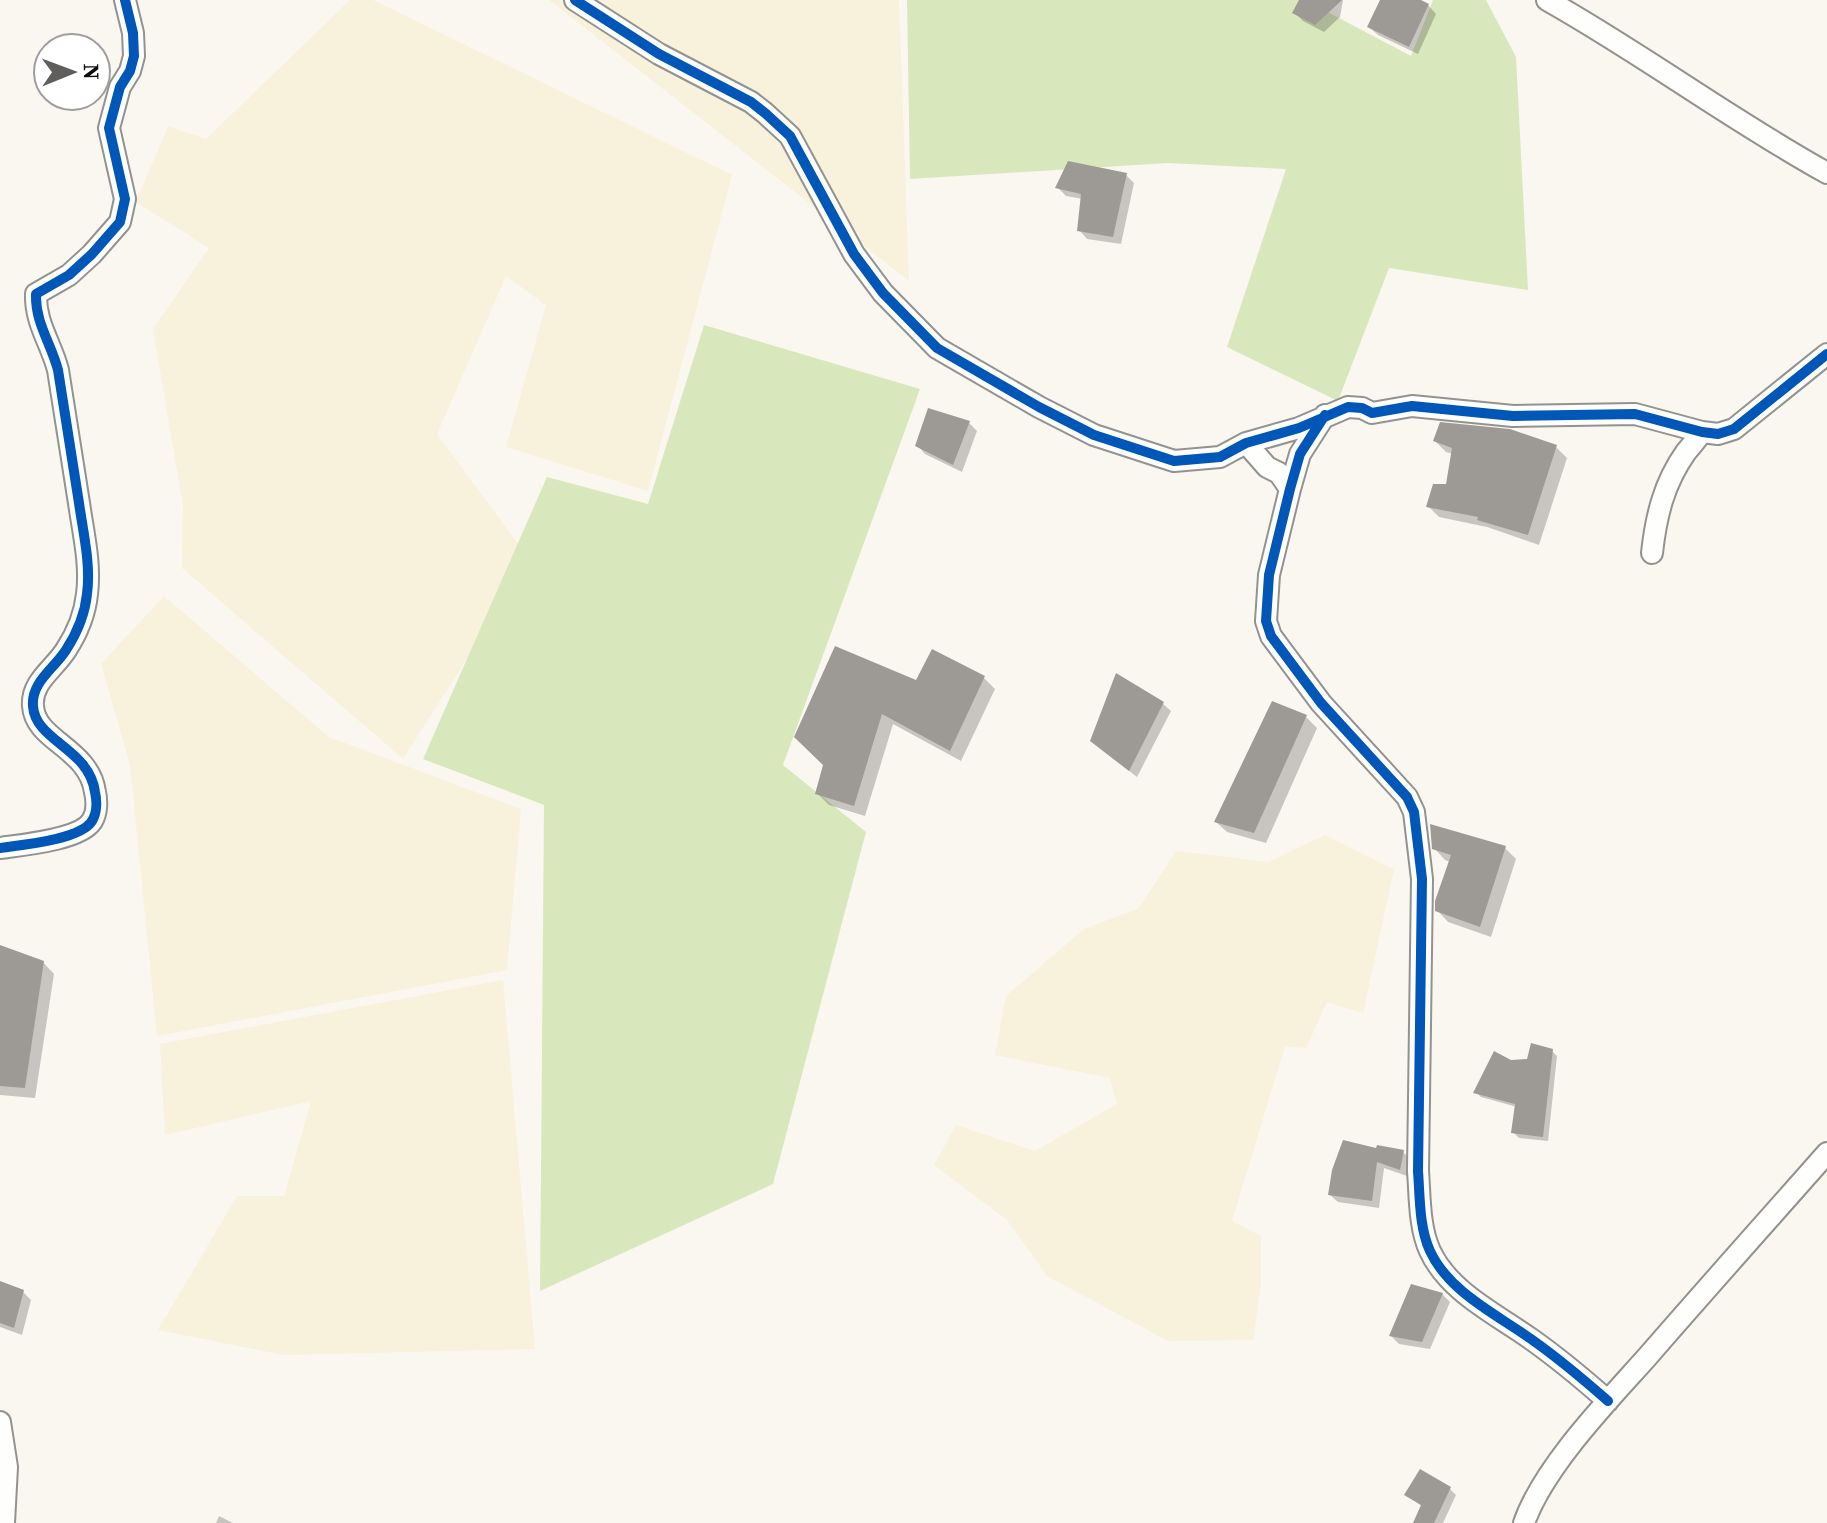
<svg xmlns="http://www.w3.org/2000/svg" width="1827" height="1523" viewBox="0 0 1827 1523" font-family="'Source Serif 4',serif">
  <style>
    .farmland { fill: #f8f1db }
    .forest { fill: #d9e8bc }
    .shadow { fill: #0003 }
    .building { fill: #9d9a96 }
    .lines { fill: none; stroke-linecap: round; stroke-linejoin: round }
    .minor-casing { stroke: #93928f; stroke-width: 24 }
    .minor { stroke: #fefefd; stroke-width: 20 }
    .cycleway-casing { stroke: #fff; stroke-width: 15 }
    .cycleway { stroke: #0057b8; stroke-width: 10 }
  </style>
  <rect width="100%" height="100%" fill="#faf7f0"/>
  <path class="farmland" d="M 350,0 L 373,0 L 732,175 L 648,491 L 506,447 L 546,305 L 506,276 L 437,434 L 530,560 L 403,759 L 182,568 L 183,506 L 153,329 L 209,248 L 136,202 L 168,126 L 206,139 Z
    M 549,0 L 899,0 L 909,281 Z
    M 164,596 L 329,737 L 521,809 L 507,970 L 157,1036 L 130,765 L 101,664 Z
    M 1325,835 L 1394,869 L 1363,1013 L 1327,1002 L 1306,1048 L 1285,1046 L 1232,1221 L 1261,1236 L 1261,1284 L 1253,1340 L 1168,1341 L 1047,1276 L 1007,1220 L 934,1165 L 956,1125 L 1035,1151 L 1117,1104 L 1110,1078 L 995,1055 L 1006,996 L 1084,929 L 1139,908 L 1176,851 L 1268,862 Z
    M 503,980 L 535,1349 L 284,1355 L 158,1330 L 237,1196 L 284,1196 L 311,1101 L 165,1135 L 160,1044 Z"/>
  <path class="forest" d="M 907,0 L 1305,0 L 1411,56 L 1433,0 L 1486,0 L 1516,57 L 1528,290 L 1389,268 L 1338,401 L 1227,347 L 1286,169 L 1168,163 L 910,179 Z
    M 704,325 L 920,389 L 783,765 L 866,832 L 773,1184 L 540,1291 L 544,805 L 423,759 L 547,477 L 648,504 Z"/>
  <path class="shadow" d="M 1301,0 L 1343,0 L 1340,17 L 1324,32 L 1303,21 L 1295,13 Z
    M 1382,0 L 1417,0 L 1428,5 L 1436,14 L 1418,54 L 1378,35 L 1369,27 Z
    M 1126,175 L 1134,183 L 1121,244 L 1087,239 L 1079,230 L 1083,199 L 1066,196 L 1058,188 Z
    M 969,423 L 977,431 L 962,472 L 925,454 L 917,445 Z
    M 1435,441 L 1556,447 L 1567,458 L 1539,545 L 1487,527 L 1439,517 L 1428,506 L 1447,486 L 1453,454 L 1446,452 Z
    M 984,678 L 995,689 L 961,761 L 893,724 L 865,816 L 829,805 L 818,794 L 825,765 L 796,736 L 917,682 Z
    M 1162,703 L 1171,711 L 1137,777 L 1101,749 Z
    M 1306,717 L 1317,728 L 1266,843 L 1227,832 L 1216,822 Z
    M 1434,848 L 1505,848 L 1516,859 L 1491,937 L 1448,922 L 1437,910 L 1450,862 L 1445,860 Z
    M 0,947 L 43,962 L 54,974 L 35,1098 L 0,1095 Z
    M 1552,1051 L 1557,1056 L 1548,1141 L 1519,1138 L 1514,1133 L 1517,1107 L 1481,1097 L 1476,1092 L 1510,1062 L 1529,1061 Z
    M 1378,1150 L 1403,1152 L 1411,1160 L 1407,1176 L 1384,1168 L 1379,1208 L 1338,1202 L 1330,1195 Z
    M 0,1283 L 23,1292 L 31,1300 L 22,1335 L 0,1327 Z
    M 1442,1294 L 1450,1302 L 1430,1349 L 1399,1344 L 1391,1336 Z
    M 1450,1489 L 1456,1495 L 1443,1523 L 1415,1523 L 1423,1507 L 1407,1495 Z
    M 219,1516 L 233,1523 L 216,1523 Z"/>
  <path class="building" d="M 1299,0 L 1342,0 L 1315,25 L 1292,13 Z
    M 1380,0 L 1421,0 L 1429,4 L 1409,47 L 1367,27 Z
    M 1068,161 L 1127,173 L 1113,237 L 1077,231 L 1081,194 L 1055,188 Z
    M 928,408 L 970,421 L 953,465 L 915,446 Z
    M 1440,422 L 1510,429 L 1557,445 L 1528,535 L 1477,520 L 1478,517 L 1426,507 L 1433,484 L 1446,484 L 1452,448 L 1433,441 Z
    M 835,646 L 916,680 L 932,649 L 985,676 L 950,751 L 882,714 L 854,806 L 815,794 L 823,765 L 794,737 Z
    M 1116,673 L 1164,702 L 1129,771 L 1090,741 Z
    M 1272,701 L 1307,715 L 1254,833 L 1214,822 Z
    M 1430,824 L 1506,846 L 1480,927 L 1435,911 L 1435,901 L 1451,855 L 1432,849 Z
    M 0,945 L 44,961 L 25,1088 L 0,1086 Z
    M 1531,1043 L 1553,1049 L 1543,1137 L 1511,1133 L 1515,1104 L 1473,1093 L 1494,1051 L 1511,1060 L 1527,1059 Z
    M 1343,1140 L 1376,1148 L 1377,1145 L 1404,1150 L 1400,1170 L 1377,1162 L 1372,1201 L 1328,1195 L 1332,1170 Z
    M 0,1281 L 24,1290 L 14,1328 L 0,1323 Z
    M 1411,1284 L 1443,1293 L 1422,1342 L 1389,1336 Z
    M 1420,1469 L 1451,1487 L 1434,1523 L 1413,1523 L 1421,1505 L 1404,1495 Z"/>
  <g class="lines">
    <defs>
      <path id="minor" d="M 575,0 L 659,54 L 751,102 L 765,113 L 790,136 L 854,254 L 883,293 L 937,348 L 1039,407 L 1094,435 L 1174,461 L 1220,457 L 1246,443 L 1299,428 L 1348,407 L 1362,408 L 1372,413 L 1412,406 L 1513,416 L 1635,414 L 1702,432 L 1718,434 L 1734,429 L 1827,354
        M 1547,0 C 1643,54 1731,120 1827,173
        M 1325,415 L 1300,454 L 1290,489 L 1269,575 L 1266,621 L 1271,636 L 1321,703 L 1407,797 L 1414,812 L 1422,879 L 1418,1171 C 1420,1197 1419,1227 1430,1251 C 1449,1292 1496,1314 1531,1339 C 1558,1358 1583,1379 1608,1401
        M 1246,443 L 1267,467 L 1279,473 L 1290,489
        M 1652,553 C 1656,516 1664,483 1686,452 C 1692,445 1697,439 1702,432
        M 0,848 C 21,845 80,840 92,821 C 97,813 97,801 95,792 C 89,748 35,741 33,706 C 31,682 54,669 66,650 C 77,633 85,614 87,594 C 91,564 83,532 79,503 C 72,458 65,414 58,370 C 51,343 35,323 36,294 L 69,275 L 92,254 L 120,222 L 125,199 L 109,128 L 120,87 L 130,71 L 134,56 L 133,33 L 125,0
        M 0,1422 L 7,1467 L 4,1523
        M 1524,1523 C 1544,1466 1608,1401 1648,1356 C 1707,1288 1767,1221 1827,1153"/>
    </defs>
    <use href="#minor" class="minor-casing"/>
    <use href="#minor" class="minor"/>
    <defs>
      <path id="cycleway" d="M 575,0 L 659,54 L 751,102 L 765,113 L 790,136 L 854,254 L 883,293 L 937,348 L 1039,407 L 1094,435 L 1174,461 L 1220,457 L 1246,443 L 1299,428 L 1348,407 L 1362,408 L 1372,413 L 1412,406 L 1513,416 L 1635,414 L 1702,432 L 1718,434 L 1734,429 L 1827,354
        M 1325,415 L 1300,454 L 1290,489 L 1269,575 L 1266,621 L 1271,636 L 1321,703 L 1407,797 L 1414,812 L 1422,879 L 1418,1171 C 1420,1197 1419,1227 1430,1251 C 1449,1292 1496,1314 1531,1339 C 1558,1358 1583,1379 1608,1401
        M 0,848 C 21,845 80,840 92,821 C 97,813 97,801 95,792 C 89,748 35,741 33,706 C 31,682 54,669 66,650 C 77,633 85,614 87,594 C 91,564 83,532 79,503 C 72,458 65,414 58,370 C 51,343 35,323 36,294 L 69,275 L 92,254 L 120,222 L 125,199 L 109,128 L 120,87 L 130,71 L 134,56 L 133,33 L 125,0"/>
    </defs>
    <use href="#cycleway" class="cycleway-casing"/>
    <use href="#cycleway" class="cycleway"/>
  </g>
  <g transform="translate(72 72) rotate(89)"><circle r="38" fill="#ffffff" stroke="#9e9e9e" stroke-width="2"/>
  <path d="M0-6L14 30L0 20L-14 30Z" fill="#5f5e5c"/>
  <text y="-12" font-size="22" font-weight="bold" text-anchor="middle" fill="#0c0c0c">N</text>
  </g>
</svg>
